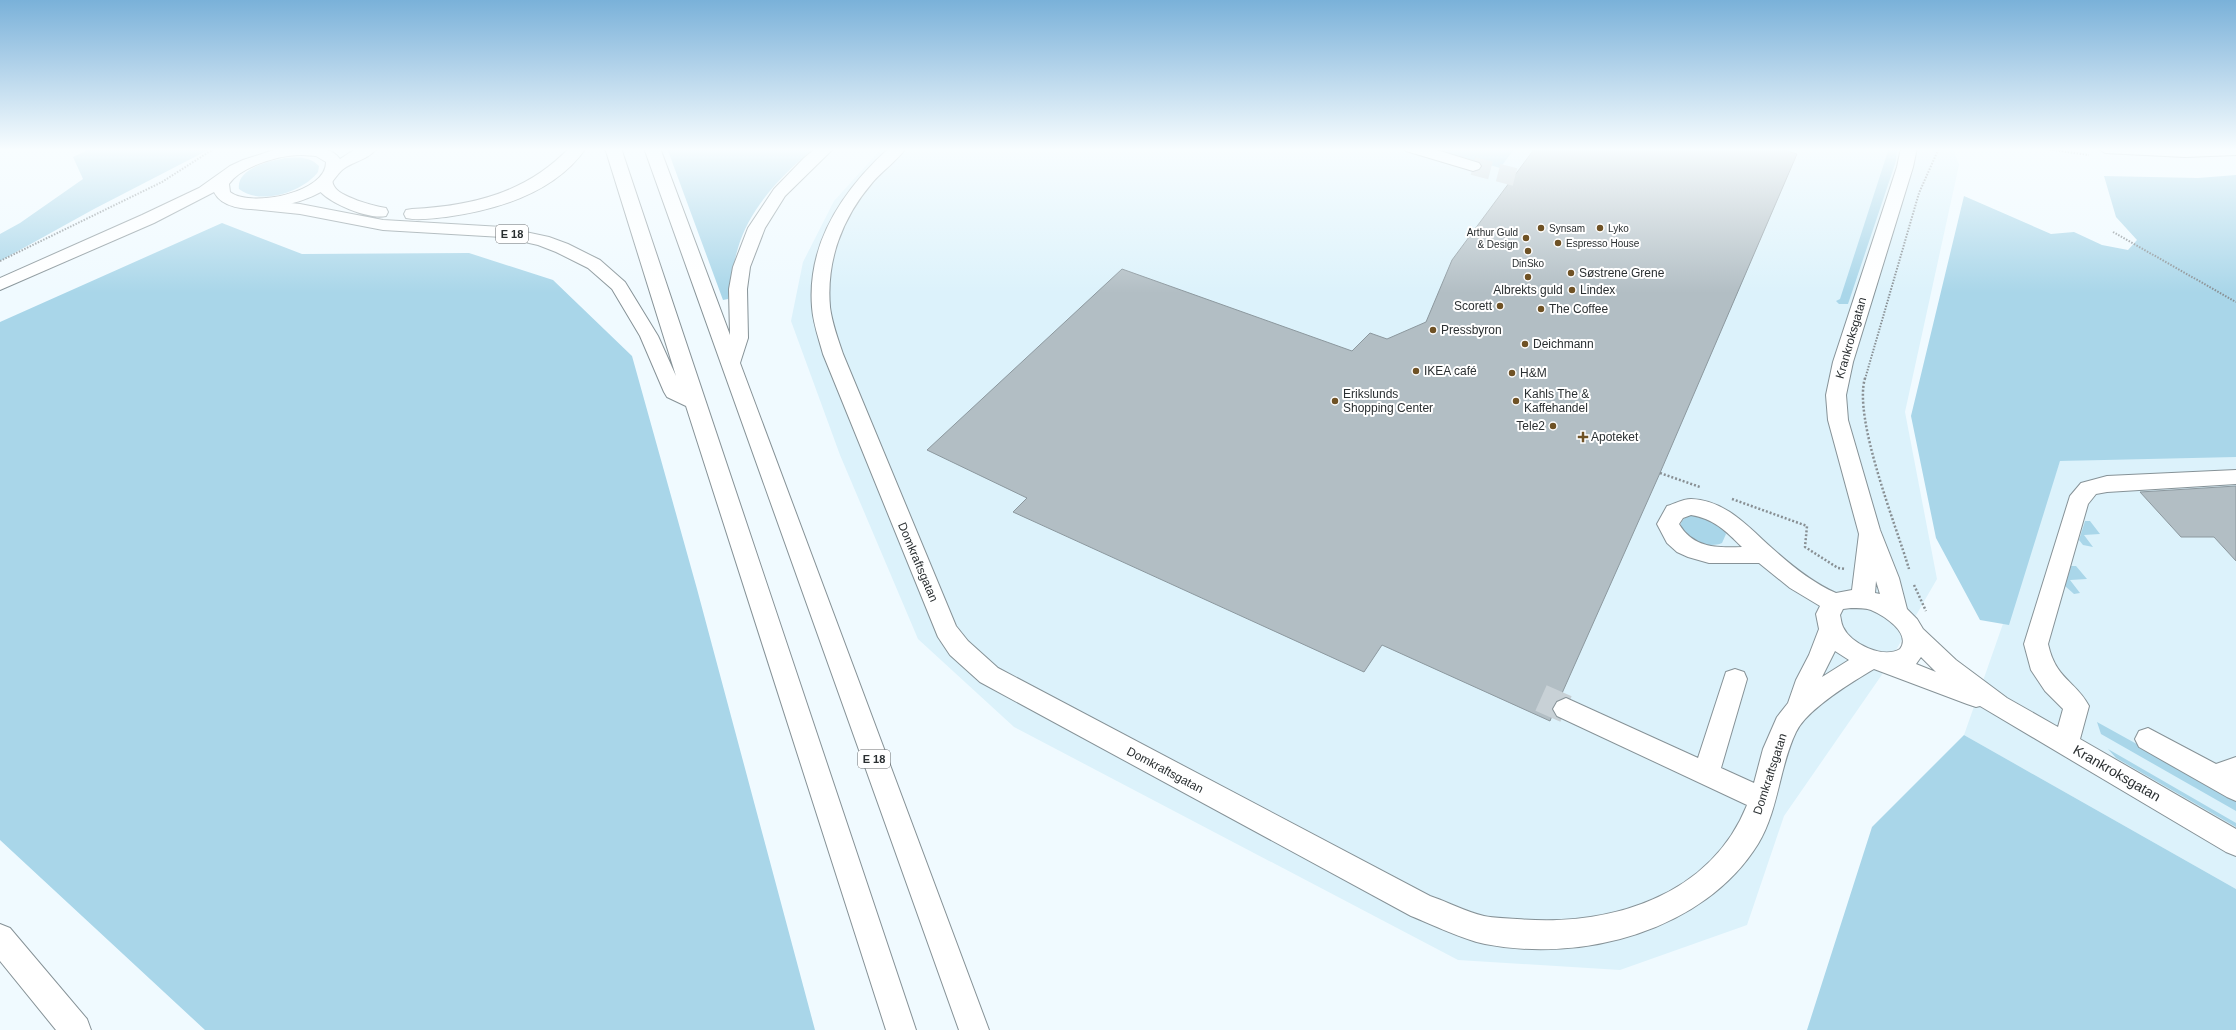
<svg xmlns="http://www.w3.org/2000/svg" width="2236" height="1030" viewBox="0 0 2236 1030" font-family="Helvetica,sans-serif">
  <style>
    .built { fill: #dcf2fb }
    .green { fill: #a9d6e9 }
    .building { fill: #b2bec4; stroke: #8c989e }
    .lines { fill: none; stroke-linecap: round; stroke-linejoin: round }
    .minor-tunnel-far1 { stroke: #c8d1d6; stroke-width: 18; stroke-dasharray: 18 8; stroke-linecap: butt }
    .minor-tunnel { stroke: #c8d1d6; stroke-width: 28; stroke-dasharray: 28 14; stroke-linecap: butt }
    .minor-casing { stroke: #869297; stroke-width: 2 }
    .highway-casing { stroke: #869297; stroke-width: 2 }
    .path-far1 { stroke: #888f93; stroke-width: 2; stroke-dasharray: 1.5 1.5; stroke-linecap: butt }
    .path { stroke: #888f93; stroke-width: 2.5; stroke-dasharray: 2 2; stroke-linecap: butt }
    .minor { fill: #fff; fill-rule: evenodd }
    .highway { fill: #fff; fill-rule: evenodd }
    .poi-dot { fill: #6f5225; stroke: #fff; stroke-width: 1.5 }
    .labels { text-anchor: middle; stroke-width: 4; stroke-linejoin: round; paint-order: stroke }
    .far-poi-label { font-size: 10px; fill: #2a2f31; stroke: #fff; text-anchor: start }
    .shield { fill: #fff; stroke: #6a6d6f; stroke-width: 1 }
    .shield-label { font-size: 11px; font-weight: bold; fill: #2a2f31 }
    .poi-label { font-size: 12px; fill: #2a2f31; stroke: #fff; text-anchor: start }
    .street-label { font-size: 12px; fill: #2a2f31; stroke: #fff }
    .near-street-label { font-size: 14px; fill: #2a2f31; stroke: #fff }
  </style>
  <rect width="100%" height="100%" fill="#f0faff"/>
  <path class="built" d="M 882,148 L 1953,148 L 1959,165 L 1905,412 L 1937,579 L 1881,676 L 1784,816 L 1747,925 L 1620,970 L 1458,960 L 1014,727 L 918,639 L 840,455 L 791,321 L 803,262 L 834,201 Z
    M 2236,453 L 2236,889 L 1964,735 L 2060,461 Z"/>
  <path class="green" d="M 92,148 L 212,148 L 94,209 L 0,261 L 0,234 L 20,223 L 83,179 L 73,157 Z
    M 667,148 L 814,148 C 782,175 750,207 738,248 C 733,264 731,282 728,299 L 723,300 Z
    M 1432,148 L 1515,148 L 1500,168 Z
    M 1889,148 L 1897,148 L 1896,161 L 1848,304 L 1839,304 L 1836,301 L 1840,299 Z
    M 285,158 C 297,157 310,156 319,166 L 318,172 C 303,192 260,206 239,189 C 236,168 270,161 285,158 Z
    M 2236,175 L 2236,457 L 2060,461 L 2009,625 L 1980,620 L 1936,538 L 1911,416 L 1964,196 L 2051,234 L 2074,232 L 2102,245 L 2128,250 L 2137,240 L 2116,217 L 2104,176 L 2198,178 Z
    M 222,223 L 302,254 L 469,253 L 553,280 L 632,356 L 697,589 L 815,1030 L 205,1030 L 0,840 L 0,322 Z
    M 1693,515 C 1704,515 1722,524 1726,534 L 1722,543 C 1698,553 1662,522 1693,515 Z
    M 2085,521 L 2090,521 L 2100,534 L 2084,535 L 2093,547 L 2083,545 L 2079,540 Z
    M 2071,566 L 2076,566 L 2087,579 L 2070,580 L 2080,593 L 2074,594 L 2065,586 Z
    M 2097,722 L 2236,799 L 2236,811 L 2101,734 Z
    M 1964,735 L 2236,889 L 2236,1030 L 1807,1030 L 1872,827 Z
    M 2108,749 L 2236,823 L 2236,827 L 2116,758 Z"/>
  <path class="building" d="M 1535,148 L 1777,148 L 1797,154 L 1660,473 L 1559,700 L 1552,708 L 1553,713 L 1550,721 L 1382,645 L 1364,672 L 1013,512 L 1027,498 L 927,450 L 1122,269 L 1352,351 L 1370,333 L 1387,339 L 1426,322 L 1452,260 Z
    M 2236,486 L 2236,561 L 2214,537 L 2181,537 L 2140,492 Z"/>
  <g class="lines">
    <path class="minor-tunnel-far1" d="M 1473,166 L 1515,177"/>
    <path class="minor-tunnel" d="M 1541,698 L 1566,709"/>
    <defs>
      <path id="minor" d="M 280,148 C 298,148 328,142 340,159 L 357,148 L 377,148 C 369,160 350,162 341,171 C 335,177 332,184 324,190 C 302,205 230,223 214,192 L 154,223 L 0,290 L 0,278 L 142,215 L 199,188 L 230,166 L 243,160 ZM 303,155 L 316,156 L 326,162 C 327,193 250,208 230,192 L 229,184 C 241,166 282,154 303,155 Z
        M 889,148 L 906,148 C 897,161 882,171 872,183 C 842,218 826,261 830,307 C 832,323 838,339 843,354 L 956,626 L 968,641 L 998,668 L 1430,896 C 1448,902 1466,912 1484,916 C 1494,918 1506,918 1517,919 C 1609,927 1710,897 1747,805 L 1557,716 L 1553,709 L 1557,702 L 1566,698 L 1698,758 L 1726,672 L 1735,669 L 1744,672 L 1747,679 L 1721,768 L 1754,783 L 1763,749 L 1777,717 L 1788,703 L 1796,680 L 1809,655 L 1819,629 L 1816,614 L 1820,606 L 1790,588 L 1759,563 L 1709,563 L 1688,557 L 1677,552 L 1667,543 L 1657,524 L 1667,506 C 1674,504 1683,499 1691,499 C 1726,500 1749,528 1773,549 C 1792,566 1813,583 1836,593 L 1852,590 L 1859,534 L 1828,420 L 1826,395 L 1833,362 L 1897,167 L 1901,148 L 1917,148 L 1913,167 L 1853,362 L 1846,395 L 1848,420 L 1880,530 L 1899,578 L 1907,609 L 1917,619 L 1923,629 L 1956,660 L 2007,698 L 2058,727 L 2063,709 L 2045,691 L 2031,670 L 2024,644 L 2070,496 L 2081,483 L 2107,476 L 2236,470 L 2236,484 L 2107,492 L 2096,494 L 2088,504 L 2048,644 C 2056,680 2075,680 2089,706 L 2080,739 L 2236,829 L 2236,856 L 2226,852 L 1980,706 L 1976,707 L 1967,704 L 1874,669 C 1852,682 1807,709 1796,732 C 1779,767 1779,809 1758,844 C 1704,931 1582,963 1485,944 C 1464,940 1431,924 1411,916 L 980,682 L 950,655 L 938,637 L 823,354 C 819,339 813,323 812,307 C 807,243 843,190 889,148 ZM 1691,515 C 1714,519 1725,530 1742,547 C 1717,548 1693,548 1679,524 L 1683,518 ZM 1876,581 L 1880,594 L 1875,593 ZM 1851,608 C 1858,608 1865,608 1871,610 C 1883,615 1912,633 1900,649 C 1883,659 1851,644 1843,627 C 1841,623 1841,619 1840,615 L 1843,609 ZM 1835,651 L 1849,660 L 1822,677 ZM 1921,657 L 1936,672 L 1916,664 Z
        M 1404,148 L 1430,148 L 1479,163 L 1481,166 L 1479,169 L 1473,171 L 1406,151 Z
        M 2097,148 L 2236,148 L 2236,155 L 2185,157 L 2105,153 Z
        M 2148,728 L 2216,764 L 2236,757 L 2236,801 L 2227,797 L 2139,747 L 2135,739 L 2139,731 Z
        M 0,924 L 10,928 L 87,1019 L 91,1030 L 56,1030 L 0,961 Z"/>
      <path id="highway" d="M 569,148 L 586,148 C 555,193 497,210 446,217 C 433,218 419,221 406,218 L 404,214 L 406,210 L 412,209 C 471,206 527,193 569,148 Z
        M 605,148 L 621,148 L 916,1030 L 886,1030 L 686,406 L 667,397 L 664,392 L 640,336 L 612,289 L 588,268 L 556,252 L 538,245 L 502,237 L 383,230 L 300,214 L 251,209 L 245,208 L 243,204 L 245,200 L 251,199 L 300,204 L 383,220 L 502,227 L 549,237 L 568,244 L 600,260 L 625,282 L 658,336 L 676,376 Z
        M 644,148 L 660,148 L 730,335 L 729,289 L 733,267 L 748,228 L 774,189 L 804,158 L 816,148 L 834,148 L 785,196 L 765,228 L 750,267 L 747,289 L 748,338 L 740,363 L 989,1030 L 959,1030 Z
        M 325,176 L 331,178 C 333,181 332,183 334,186 C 339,197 374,206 386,208 L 388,212 L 386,216 C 369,220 328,203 318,189 L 317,181 L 319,178 Z"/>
    </defs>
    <use href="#minor" class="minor-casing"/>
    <use href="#highway" class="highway-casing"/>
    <path class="path-far1" d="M 2038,148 L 2089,155
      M 2113,232 L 2236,302
      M 0,261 L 162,182 L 215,148
      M 1865,379 L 1919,193 L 1939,148"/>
    <path class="path" d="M 1865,378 C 1853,419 1896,525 1909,569
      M 1660,473 L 1700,487
      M 1732,499 L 1807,526 L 1805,547 L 1838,568 L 1845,569
      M 1914,585 L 1926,611"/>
    <use href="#minor" class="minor"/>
    <use href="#highway" class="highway"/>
  </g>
  <linearGradient id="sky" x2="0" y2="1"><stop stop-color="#7ab1d9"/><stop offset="0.51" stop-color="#f8fdff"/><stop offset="1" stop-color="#f8fdff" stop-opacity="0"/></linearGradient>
  <rect width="2236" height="293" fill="url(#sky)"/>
  <g class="poi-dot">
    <circle cx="1541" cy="228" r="4"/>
    <circle cx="1600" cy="228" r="4"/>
    <circle cx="1526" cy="238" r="4"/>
    <circle cx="1558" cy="243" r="4"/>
    <circle cx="1528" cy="251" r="4"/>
    <circle cx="1571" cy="273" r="4"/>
    <circle cx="1528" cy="277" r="4"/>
    <circle cx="1572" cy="290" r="4"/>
    <circle cx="1500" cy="306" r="4"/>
    <circle cx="1541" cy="309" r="4"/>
    <circle cx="1433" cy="330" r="4"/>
    <circle cx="1525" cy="344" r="4"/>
    <circle cx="1416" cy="371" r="4"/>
    <circle cx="1512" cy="373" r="4"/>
    <circle cx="1335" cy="401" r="4"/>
    <circle cx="1516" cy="401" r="4"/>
    <circle cx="1553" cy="426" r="4"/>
    <path d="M1581 431h4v4h4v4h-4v4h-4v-4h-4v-4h4z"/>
  </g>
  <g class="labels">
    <g class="far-poi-label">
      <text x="1549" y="232">Synsam</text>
      <text x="1608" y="232">Lyko</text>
      <text x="1518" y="236" text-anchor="end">Arthur Guld<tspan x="1518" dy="12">&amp; Design</tspan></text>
      <text x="1566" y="247">Espresso House</text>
      <text x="1528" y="267" text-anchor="middle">DinSko</text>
    </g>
    <g class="shield">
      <rect x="496" y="225" width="32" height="18" rx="3"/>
      <rect x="858" y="750" width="32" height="18" rx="3"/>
    </g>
    <g class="shield-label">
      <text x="512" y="238">E 18</text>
      <text x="874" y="763">E 18</text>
    </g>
    <g class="poi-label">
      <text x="1579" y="277">Søstrene Grene</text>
      <text x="1528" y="294" text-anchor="middle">Albrekts guld</text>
      <text x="1580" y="294">Lindex</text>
      <text x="1492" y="310" text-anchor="end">Scorett</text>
      <text x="1549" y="313">The Coffee</text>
      <text x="1441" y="334">Pressbyron</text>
      <text x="1533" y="348">Deichmann</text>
      <text x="1424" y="375">IKEA café</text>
      <text x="1520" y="377">H&amp;M</text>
      <text x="1343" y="398">Erikslunds<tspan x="1343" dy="14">Shopping Center</tspan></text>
      <text x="1524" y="398">Kahls The &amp;<tspan x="1524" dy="14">Kaffehandel</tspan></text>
      <text x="1545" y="430" text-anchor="end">Tele2</text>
      <text x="1591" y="441">Apoteket</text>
    </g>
    <g class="street-label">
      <text transform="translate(1851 338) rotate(-74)" y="4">Krankroksgatan</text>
      <text transform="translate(918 562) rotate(67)" y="4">Domkraftsgatan</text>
      <text transform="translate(1165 770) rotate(28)" y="4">Domkraftsgatan</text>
      <text transform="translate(1770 774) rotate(-72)" y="4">Domkraftsgatan</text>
    </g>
    <g class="near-street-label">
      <text transform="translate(2117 773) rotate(30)" y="5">Krankroksgatan</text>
    </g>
  </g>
</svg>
